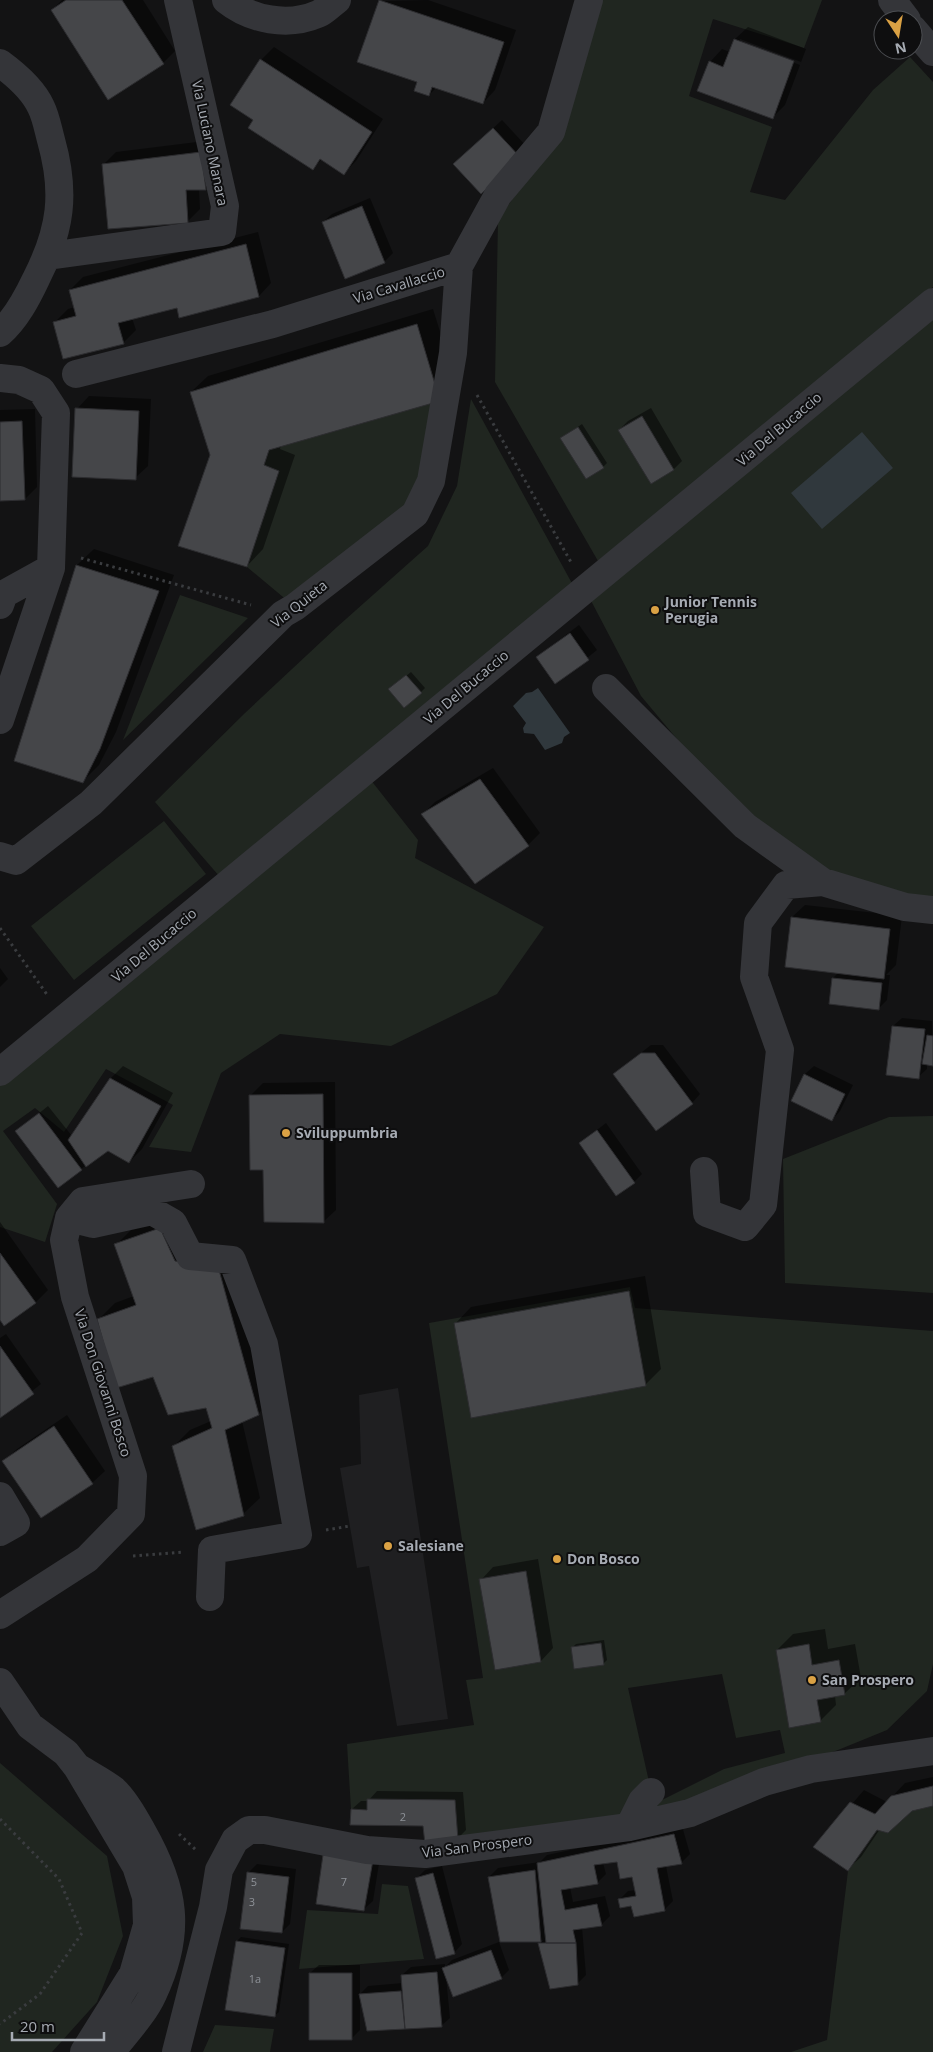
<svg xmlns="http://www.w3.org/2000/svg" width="933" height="2052" viewBox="0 0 933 2052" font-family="'Open Sans',sans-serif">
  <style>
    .built { fill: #1f1f21 }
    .green { fill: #202620; fill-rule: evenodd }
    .water { fill: #30383d }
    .shadow { fill: #0007; fill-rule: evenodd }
    .building { fill: #454649; stroke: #2d2d30 }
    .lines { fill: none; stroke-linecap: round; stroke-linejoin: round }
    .path { stroke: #3a3c3f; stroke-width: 3; stroke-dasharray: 2.5 4; stroke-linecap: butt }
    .minor { stroke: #343539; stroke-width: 28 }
    .poi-dot { fill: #daa144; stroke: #0e0e0f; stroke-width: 2 }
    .labels { text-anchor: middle; stroke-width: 4; stroke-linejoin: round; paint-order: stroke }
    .number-label { font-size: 11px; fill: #8e9298 }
    .street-label { font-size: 14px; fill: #a6abb3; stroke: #0e0e0f }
    .poi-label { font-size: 14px; font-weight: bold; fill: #a6abb3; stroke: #0e0e0f; text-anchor: start }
  </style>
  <rect width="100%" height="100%" fill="#131314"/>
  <path class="built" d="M 398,1388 L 448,1719 L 397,1726 L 369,1566 L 357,1568 L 340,1468 L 361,1464 L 359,1395 Z"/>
  <path class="green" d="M 596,0 L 822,0 L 804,48 L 713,19 L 689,96 L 772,127 L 750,192 L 785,200 L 873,90 L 910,57 L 933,82 L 933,287 L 598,561 L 495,382 L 498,220 L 549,146 Z
    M 933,315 L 933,903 L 839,887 L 758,836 L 641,696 L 588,595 Z
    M 471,399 L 574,587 L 220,877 L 155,802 L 245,713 L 337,627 L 428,546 L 457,486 Z
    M 440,401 L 431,481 L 295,607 L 247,567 L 279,471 L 264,465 L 269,450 Z
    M 180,595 L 248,618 L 123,740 Z
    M 370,779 L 418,840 L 415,858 L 544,927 L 497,994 L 391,1046 L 280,1034 L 221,1073 L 191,1152 L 149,1147 L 173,1105 L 106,1069 L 64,1132 L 35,1108 L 3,1131 L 57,1204 L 45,1242 L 0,1227 L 0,1084 Z
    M 164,821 L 206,874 L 74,980 L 31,926 Z
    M 933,1116 L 933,1293 L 785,1283 L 783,1159 L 889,1117 Z
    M 630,1287 L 635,1308 L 933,1331 L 933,1664 L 927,1691 L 887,1730 L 838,1750 L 657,1816 L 458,1840 L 455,1800 L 368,1799 L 367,1810 L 351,1809 L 347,1744 L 474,1725 L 466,1680 L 483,1678 L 429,1323 ZM 526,1571 L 541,1662 L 495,1670 L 479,1579 ZM 808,1644 L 812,1665 L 839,1660 L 845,1695 L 817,1700 L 820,1722 L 789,1728 L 776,1650 ZM 722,1674 L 736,1738 L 780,1730 L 785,1753 L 724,1769 L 654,1804 L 628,1688 Z
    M 0,1763 L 107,1856 L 123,1936 L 97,2002 L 52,2052 L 0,2052 Z
    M 933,1806 L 933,2052 L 791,2052 L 827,2040 L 848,1871 L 877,1830 L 888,1833 L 912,1811 Z
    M 382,1884 L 408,1886 L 424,1959 L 299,1969 L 307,1910 L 378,1914 Z
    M 215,2025 L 274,2029 L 270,2052 L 203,2052 Z"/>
  <path class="water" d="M 862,432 L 893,468 L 822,529 L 791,493 Z
    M 538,688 L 570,733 L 564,737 L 562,743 L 545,750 L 534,734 L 524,733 L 523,728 L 526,723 L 513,706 L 526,693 L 532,692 Z"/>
  <path class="shadow" d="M 62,0 L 143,0 L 175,51 L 163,63 L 52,10 Z
    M 428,0 L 516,30 L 495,90 L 483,103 L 437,87 L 429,95 L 419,82 L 380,1 Z
    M 748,27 L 806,49 L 785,105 L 772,118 L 710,62 L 722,49 L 730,52 L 735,39 ZM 740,39 L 801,62 L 800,65 L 740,42 Z
    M 274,47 L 383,119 L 356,161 L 344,173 L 322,159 L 313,168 L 255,120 L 261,60 Z
    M 502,120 L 528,148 L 519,156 L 463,156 Z
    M 213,140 L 218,176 L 206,188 L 199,189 L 200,209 L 188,221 L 103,165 L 116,152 Z
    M 370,198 L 393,253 L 385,261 L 346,277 L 323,222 L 332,214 Z
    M 258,232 L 271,283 L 259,296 L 180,316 L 178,306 L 132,318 L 136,330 L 123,343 L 55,322 L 68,309 L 75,307 L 70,290 L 83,277 Z
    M 433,309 L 456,383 L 281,445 L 280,449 L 295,455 L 263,549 L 247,566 L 191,392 L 208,376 Z
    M 89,396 L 151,399 L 148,466 L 135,478 L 77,409 Z
    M 651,408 L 682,461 L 674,469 L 651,483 L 619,430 L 628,421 Z
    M 35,409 L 37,487 L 25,499 L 0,500 L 0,410 Z
    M 582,424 L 607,463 L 603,467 L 562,438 Z
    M 94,549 L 174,575 L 116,732 L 99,765 L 83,781 L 16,760 L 77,565 Z
    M 579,625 L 597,650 L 556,683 L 537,657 Z
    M 411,672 L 425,688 L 421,692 L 394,686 Z
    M 493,768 L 540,833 L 528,845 L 423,814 L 435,802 Z
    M 805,905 L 902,916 L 896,965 L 886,975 L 890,975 L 887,1000 L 878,1009 L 833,978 L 839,972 L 792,917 Z
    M 0,968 L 8,979 L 0,987 Z
    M 902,1018 L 932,1021 L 933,1064 L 927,1063 L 927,1069 L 918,1077 L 893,1026 Z
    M 651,1045 L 663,1045 L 700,1094 L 692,1103 L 614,1074 Z
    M 123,1066 L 173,1093 L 142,1149 L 129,1162 L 108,1149 L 58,1186 L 17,1131 L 48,1106 L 72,1136 L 111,1078 Z
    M 814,1066 L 853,1085 L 840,1111 L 832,1120 L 793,1101 L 805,1074 Z
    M 335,1082 L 336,1210 L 323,1222 L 250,1096 L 263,1083 Z
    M 606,1123 L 642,1174 L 634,1182 L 580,1143 Z
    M 176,1212 L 191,1245 L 235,1254 L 274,1398 L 258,1414 L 242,1421 L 260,1498 L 243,1514 L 174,1446 L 190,1430 L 211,1421 L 207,1406 L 153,1376 L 98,1320 L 115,1303 L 134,1296 L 116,1245 L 132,1229 Z
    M 0,1222 L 48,1290 L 35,1303 L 0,1318 Z
    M 645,1276 L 661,1369 L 645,1385 L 455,1324 L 471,1307 Z
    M 6,1334 L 41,1384 L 0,1416 L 0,1338 Z
    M 67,1415 L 105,1471 L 92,1483 L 4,1461 L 17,1449 Z
    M 538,1559 L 553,1648 L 541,1661 L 481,1580 L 493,1567 Z
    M 825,1629 L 828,1649 L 855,1644 L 861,1678 L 844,1694 L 835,1696 L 836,1705 L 820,1721 L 777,1650 L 793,1634 Z
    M 604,1640 L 607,1660 L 603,1664 L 572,1648 L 576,1644 Z
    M 933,1777 L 933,1805 L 911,1809 L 880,1829 L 861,1857 L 848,1869 L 815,1847 L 864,1790 L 887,1802 L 905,1783 Z
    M 377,1791 L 463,1792 L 466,1830 L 457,1839 L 424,1825 L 352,1809 L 361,1801 L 368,1801 Z
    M 682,1826 L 690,1854 L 681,1863 L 666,1866 L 673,1901 L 664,1910 L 632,1905 L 619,1900 L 628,1891 L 636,1890 L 633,1876 L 618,1860 L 603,1863 L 606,1874 L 597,1883 L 570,1887 L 573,1902 L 605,1896 L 610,1916 L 601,1925 L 582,1927 L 586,1975 L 577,1984 L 540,1944 L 543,1940 L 501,1940 L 489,1877 L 498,1868 L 540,1862 L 547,1855 Z
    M 381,1851 L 373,1901 L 364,1909 L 324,1855 Z
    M 257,1864 L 296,1869 L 290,1924 L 282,1932 L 248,1873 Z
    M 442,1866 L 462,1944 L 454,1953 L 416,1879 L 425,1870 Z
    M 241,1937 L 289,1944 L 279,2012 L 274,2016 L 237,1941 Z
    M 499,1942 L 509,1970 L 501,1978 L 446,1977 L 450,2018 L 441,2026 L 368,2030 L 360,1998 L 360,2030 L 351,2039 L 310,1973 L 319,1965 L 360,1965 L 360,1994 L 368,1986 L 403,1983 L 402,1975 L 411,1967 L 445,1964 L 445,1967 L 452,1960 Z"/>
  <path class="building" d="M 66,0 L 122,0 L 164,64 L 108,100 L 51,10 Z
    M 379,0 L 504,42 L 483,104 L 432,87 L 429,96 L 414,91 L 417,82 L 357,62 Z
    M 734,39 L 794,61 L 773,119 L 697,91 L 709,61 L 723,67 Z
    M 260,59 L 372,132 L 344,175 L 320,159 L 313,170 L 248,128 L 253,120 L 230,105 Z
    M 493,128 L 520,157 L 481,194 L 453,164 Z
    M 201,152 L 206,190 L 186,190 L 188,223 L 108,229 L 102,164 Z
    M 362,206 L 385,263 L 345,279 L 322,222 Z
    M 246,244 L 259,297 L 179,318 L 177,308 L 118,323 L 124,344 L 63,359 L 53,322 L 76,316 L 69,290 Z
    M 417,324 L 440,401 L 269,450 L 264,465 L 279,471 L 247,567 L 178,546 L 210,455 L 190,392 Z
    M 75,408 L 139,411 L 136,480 L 72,477 Z
    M 642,416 L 674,470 L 651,484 L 618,430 Z
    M 22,421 L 25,500 L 0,501 L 0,422 Z
    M 578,427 L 604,468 L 586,479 L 560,438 Z
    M 76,565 L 159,591 L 100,749 L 83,783 L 14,761 Z
    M 570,633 L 589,660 L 555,684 L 536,657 Z
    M 406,675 L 422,693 L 404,708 L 388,689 Z
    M 480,779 L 529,846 L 475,884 L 421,814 Z
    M 791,917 L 890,929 L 884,979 L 785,967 Z
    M 832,978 L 882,983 L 879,1010 L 829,1004 Z
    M 892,1026 L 925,1029 L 919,1079 L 886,1075 Z
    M 927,1035 L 933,1036 L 933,1066 L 922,1064 Z
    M 641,1053 L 655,1053 L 693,1104 L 656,1131 L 613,1074 Z
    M 804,1074 L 845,1094 L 832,1121 L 791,1101 Z
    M 110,1078 L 161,1106 L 129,1163 L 108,1151 L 86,1167 L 68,1140 Z
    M 323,1094 L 324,1223 L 264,1222 L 263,1170 L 250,1170 L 249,1095 Z
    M 39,1113 L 82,1170 L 58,1188 L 15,1131 Z
    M 597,1130 L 635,1183 L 616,1196 L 579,1143 Z
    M 160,1228 L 175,1261 L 219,1270 L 259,1415 L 225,1430 L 244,1516 L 196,1530 L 172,1446 L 212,1428 L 206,1408 L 168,1415 L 153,1377 L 116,1388 L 97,1319 L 136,1305 L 114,1244 Z
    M 0,1253 L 36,1303 L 4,1326 L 0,1320 Z
    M 629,1291 L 646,1386 L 471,1418 L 454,1323 Z
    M 0,1346 L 34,1394 L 0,1418 Z
    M 54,1426 L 93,1484 L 41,1518 L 2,1461 Z
    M 526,1571 L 541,1662 L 495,1670 L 479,1579 Z
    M 601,1643 L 604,1665 L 574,1669 L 571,1647 Z
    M 809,1644 L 812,1665 L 839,1660 L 845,1695 L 817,1700 L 821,1722 L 789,1728 L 776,1650 Z
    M 933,1786 L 933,1806 L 912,1811 L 888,1833 L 877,1830 L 848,1871 L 813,1847 L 850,1802 L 875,1814 L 891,1796 Z
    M 367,1799 L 455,1800 L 458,1840 L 425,1844 L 423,1826 L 350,1825 L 351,1809 L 367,1810 Z
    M 674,1834 L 682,1864 L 657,1868 L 665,1911 L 634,1917 L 631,1906 L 620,1908 L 618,1899 L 636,1896 L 632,1877 L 620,1879 L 617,1862 L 594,1865 L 598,1884 L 561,1890 L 565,1910 L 597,1904 L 602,1926 L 573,1930 L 576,1943 L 546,1943 L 537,1863 Z
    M 323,1855 L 373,1860 L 364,1911 L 316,1904 Z
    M 535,1870 L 541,1942 L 500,1942 L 488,1877 Z
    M 247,1872 L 289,1877 L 282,1933 L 240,1929 Z
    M 433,1873 L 455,1954 L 436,1959 L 415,1878 Z
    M 236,1941 L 285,1948 L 275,2017 L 225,2010 Z
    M 538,1943 L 576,1943 L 578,1985 L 550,1989 Z
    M 491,1950 L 502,1979 L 453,1997 L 442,1968 Z
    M 437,1972 L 442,2027 L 405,2029 L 401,1975 Z
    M 309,1973 L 352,1973 L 352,2040 L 309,2040 Z
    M 401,1991 L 405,2029 L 367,2031 L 359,1994 Z"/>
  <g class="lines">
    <path class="path" d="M 477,395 L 572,564
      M 81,558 L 251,605
      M 0,928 L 48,996
      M 326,1530 L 350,1526
      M 133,1556 L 184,1552
      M 0,1819 L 59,1879 L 82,1933 L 40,1994 L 0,2024
      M 179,1834 L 196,1850"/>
    <path class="minor" d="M 226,0 C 251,20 288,27 318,14 C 325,11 331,4 337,0
      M 892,0 L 907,20
      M 913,29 L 933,52
      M 0,63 C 15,74 33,89 41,107 C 46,117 48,129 51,140 C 66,193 61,230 36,279 C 27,298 16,319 0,333
      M 48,256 L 222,232 L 225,206 L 178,0
      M 76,374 L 273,324 L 459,266
      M 0,378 L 19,380 L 41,390 L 56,413 L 51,568 L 0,720
      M 0,605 L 4,594 L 51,568
      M 606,688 L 745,826 L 823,882 L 905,907 L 933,910
      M 0,856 L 16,861 L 91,803 L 283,614 L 295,607 L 415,514 L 431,481 L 453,353 L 459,266 L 498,195 L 551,132 L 589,0
      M 0,1072 L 933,302
      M 704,1171 L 707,1213 L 745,1227 L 763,1205 L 780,1050 L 754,977 L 758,923 L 786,885 L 823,882
      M 69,1218 L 93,1224 L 152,1211 L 173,1223 L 190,1256 L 232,1260 L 264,1344 L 298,1535 L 212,1550 L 210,1597
      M 0,1496 L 16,1523 L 0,1532
      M 0,1615 L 87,1559 L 131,1514 L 133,1476 L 75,1297 L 64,1240 L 69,1218 L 83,1201 L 191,1184
      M 0,1682 L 30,1726 L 66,1753 L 77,1767 L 136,1866 L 146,1897 L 147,1925 L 133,1974 L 84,2052
      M 79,1768 C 90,1775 104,1782 114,1790 C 125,1800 135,1818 142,1831 C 175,1889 182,1932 153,1994 C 144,2014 125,2034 111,2052
      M 629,1827 L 642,1801 L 651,1792
      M 176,2052 L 213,1907 L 219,1870 L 235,1840 L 249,1830 L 265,1830 L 367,1850 L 425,1854 L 629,1827 L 690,1813 L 764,1782 L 811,1769 L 933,1751"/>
  </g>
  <g class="poi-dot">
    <circle cx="655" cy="610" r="5"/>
    <circle cx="286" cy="1133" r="5"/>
    <circle cx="388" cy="1546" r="5"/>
    <circle cx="557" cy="1559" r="5"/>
    <circle cx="812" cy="1680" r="5"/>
  </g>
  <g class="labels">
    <g class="number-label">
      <text x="403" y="1821">2</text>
      <text x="254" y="1886">5</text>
      <text x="344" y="1886">7</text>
      <text x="252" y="1906">3</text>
      <text x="255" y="1983">1a</text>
    </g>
    <g class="street-label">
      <text transform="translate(210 143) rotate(78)" y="5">Via Luciano Manara</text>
      <text transform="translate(399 285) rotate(-17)" y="5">Via Cavallaccio</text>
      <text transform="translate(779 429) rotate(-40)" y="5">Via Del Bucaccio</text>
      <text transform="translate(299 604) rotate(-38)" y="5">Via Quieta</text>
      <text transform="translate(466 687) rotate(-40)" y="5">Via Del Bucaccio</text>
      <text transform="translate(154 945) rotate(-40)" y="5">Via Del Bucaccio</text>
      <text transform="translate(103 1383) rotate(72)" y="5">Via Don Giovanni Bosco</text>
      <text transform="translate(477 1846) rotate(-7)" y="5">Via San Prospero</text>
    </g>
    <g class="poi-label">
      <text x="665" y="607">Junior Tennis<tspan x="665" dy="16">Perugia</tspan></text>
      <text x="296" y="1138">Sviluppumbria</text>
      <text x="398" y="1551">Salesiane</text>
      <text x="567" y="1564">Don Bosco</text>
      <text x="822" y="1685">San Prospero</text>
    </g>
  </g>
  <g transform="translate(898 35) rotate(168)"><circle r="24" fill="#0e0e0f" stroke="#4b4d51"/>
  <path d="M0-4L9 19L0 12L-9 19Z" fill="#daa144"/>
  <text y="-8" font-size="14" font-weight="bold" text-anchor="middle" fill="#a6abb3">N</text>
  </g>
  <path d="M12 2032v8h92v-8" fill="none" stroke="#a6abb3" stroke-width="2.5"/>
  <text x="20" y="2032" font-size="15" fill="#a6abb3" stroke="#0e0e0f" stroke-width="4" paint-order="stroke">20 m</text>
</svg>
